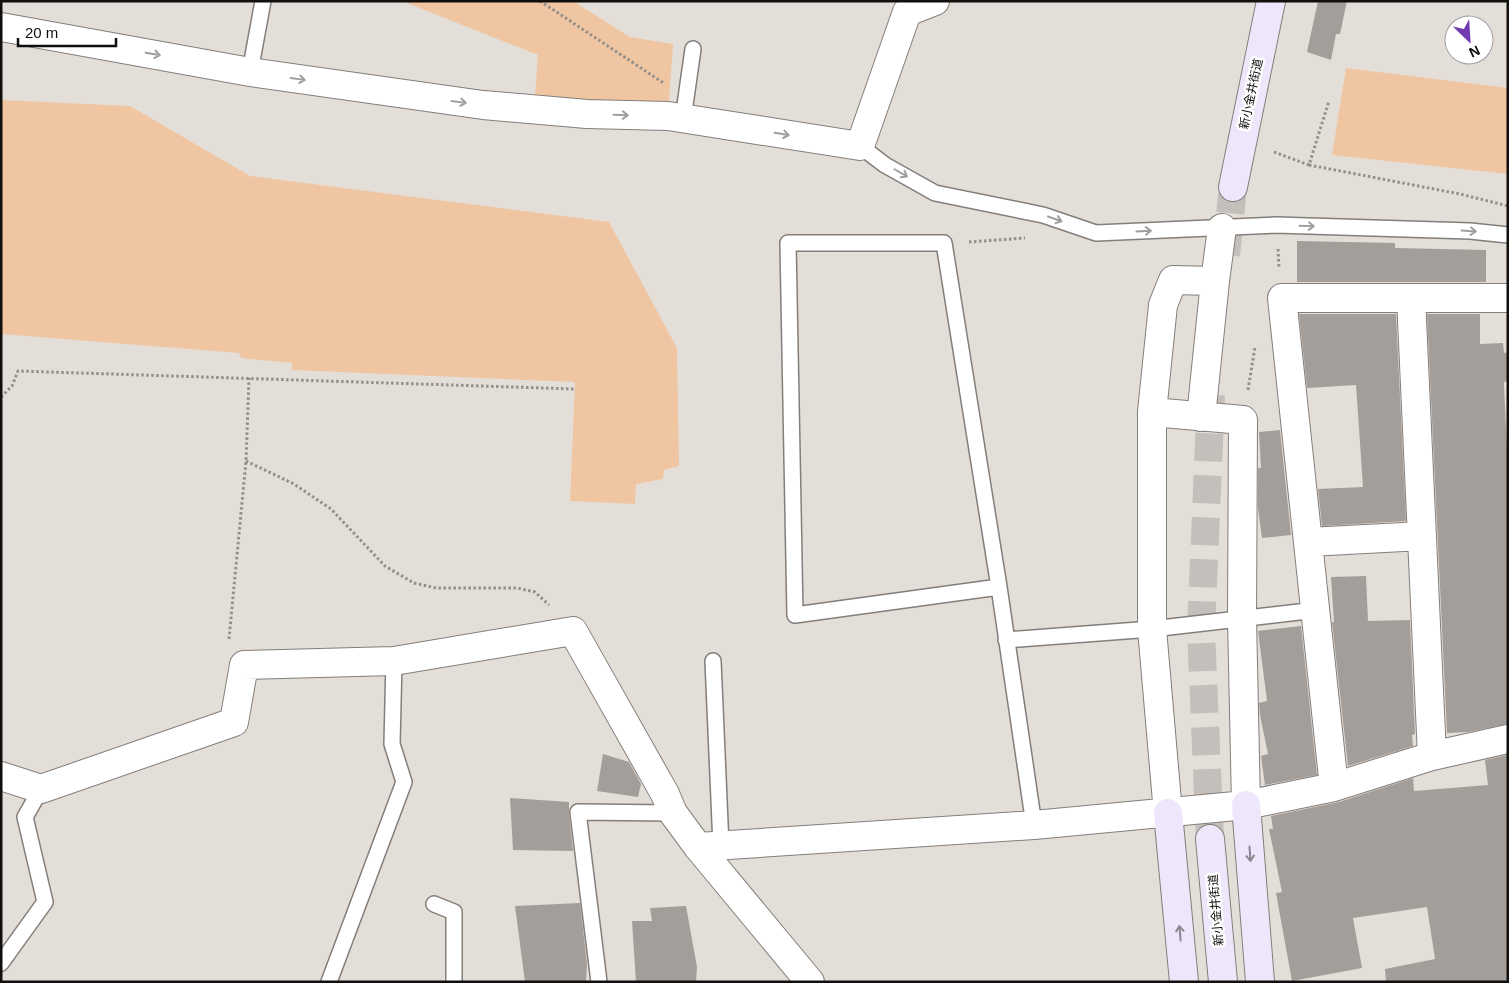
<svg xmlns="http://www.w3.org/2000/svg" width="1509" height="983" viewBox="0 0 1509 983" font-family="Arial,'Noto Sans JP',sans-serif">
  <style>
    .green { fill: #f0c6a2 }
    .building { fill: #a49e9a }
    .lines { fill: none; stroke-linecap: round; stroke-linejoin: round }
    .secondary-tunnel { stroke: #c4bfba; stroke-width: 28; stroke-dasharray: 28 14; stroke-linecap: butt }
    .lane-casing { stroke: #847e7a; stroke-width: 18 }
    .street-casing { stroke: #847e7a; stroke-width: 30 }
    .secondary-casing { stroke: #847e7a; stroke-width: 30 }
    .path { stroke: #948f8b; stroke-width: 3; stroke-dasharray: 2.5 2.5; stroke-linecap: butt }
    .lane { stroke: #fff; stroke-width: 15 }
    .street { stroke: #fff; stroke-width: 28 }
    .secondary { stroke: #eee7fc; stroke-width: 28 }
    .oneway { stroke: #a09f9e }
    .oneway2 { stroke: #8b8690 }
    .labels { text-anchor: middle; stroke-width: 4.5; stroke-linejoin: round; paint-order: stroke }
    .street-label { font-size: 12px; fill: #110f0d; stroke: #fff }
  </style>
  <rect width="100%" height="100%" fill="#e4ded9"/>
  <path class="green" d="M 402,1 L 573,1 L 630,37 L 673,44 L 668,116 L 535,95 L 538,55 Z
    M 1346,68 L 1508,88 L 1508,174 L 1332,155 Z
    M 1,100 L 130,106 L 250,176 L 609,222 L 677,348 L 679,466 L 664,470 L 663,479 L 636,484 L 635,504 L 570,501 L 575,382 L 292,370 L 292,363 L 241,358 L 239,353 L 1,334 Z"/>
  <path class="building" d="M 1318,1 L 1347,1 L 1340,34 L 1336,34 L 1331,60 L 1307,52 Z
    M 1297,241 L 1395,243 L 1395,248 L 1486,250 L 1486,282 L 1297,282 Z
    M 1299,314 L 1396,314 L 1406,521 L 1322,526 L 1318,489 L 1363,487 L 1356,385 L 1307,388 Z
    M 1427,314 L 1480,314 L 1480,344 L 1503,343 L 1504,353 L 1508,352 L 1508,381 L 1504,382 L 1504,386 L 1508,471 L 1508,724 L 1468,732 L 1447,733 Z
    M 1280,430 L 1291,535 L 1262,538 L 1258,508 L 1258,468 L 1261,468 L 1259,432 Z
    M 1366,576 L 1368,621 L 1410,620 L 1415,734 L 1412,735 L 1413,746 L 1348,766 L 1332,622 L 1334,622 L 1331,577 Z
    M 1301,626 L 1317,775 L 1265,785 L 1261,756 L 1268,754 L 1260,715 L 1259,703 L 1267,701 L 1258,631 Z
    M 603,754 L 629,762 L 641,784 L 638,797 L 597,791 Z
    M 1508,755 L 1508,982 L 1386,982 L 1385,969 L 1435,959 L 1427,907 L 1353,918 L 1362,968 L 1292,981 L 1276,893 L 1282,892 L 1269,829 L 1273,829 L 1271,816 L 1339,802 L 1413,778 L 1414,791 L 1488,785 L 1485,760 Z
    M 510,798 L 569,802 L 569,813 L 573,851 L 513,850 Z
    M 580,903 L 587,964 L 586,982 L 525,982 L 515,906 Z
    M 686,906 L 697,967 L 696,982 L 636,982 L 632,921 L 652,921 L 650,908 Z"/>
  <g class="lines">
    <path class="secondary-tunnel" d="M 1226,255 L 1233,187
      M 1210,839 L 1201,631 L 1211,395"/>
    <defs>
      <path id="lane" d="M 250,72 L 263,1
        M 683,119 L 693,49
        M 860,146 L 885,165 L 935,193 L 1043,215 L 1096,233 L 1276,225 L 1470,231 L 1508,235
        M 999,587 L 795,615 L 788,243 L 944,243 L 999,587 L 1034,825
        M 1006,640 L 1152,629 L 1316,610
        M 713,661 L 721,846
        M 434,904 L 454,912 L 454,982
        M 1,963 L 45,902 L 25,817 L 41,789
        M 329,982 L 404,782 L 392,744 L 394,661
        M 599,982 L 578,812 L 673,813"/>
      <path id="street" d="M 1,27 L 250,72 L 483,105 L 587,114 L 668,116 L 860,146 L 907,12 L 935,1
        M 1411,298 L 1432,756
        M 1152,412 L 1163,305 L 1173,280 L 1215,281
        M 1201,417 L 1215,281 L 1222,228
        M 1309,542 L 1422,536
        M 1,776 L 41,789 L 234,722 L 244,665 L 394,661 L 573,631 L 665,794 L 673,813 L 698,847 L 810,982
        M 1334,787 L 1282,298 L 1508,298
        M 1168,813 L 1152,629 L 1152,412 L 1243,420 L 1242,618 L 1246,805
        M 698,847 L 1034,825 L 1246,805 L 1334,787 L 1432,756 L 1508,739"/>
      <path id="secondary" d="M 1233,187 L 1271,1
        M 1246,805 L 1260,982
        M 1168,813 L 1184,982
        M 1210,839 L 1223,982"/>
    </defs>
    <use href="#lane" class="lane-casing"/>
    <use href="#street" class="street-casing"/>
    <use href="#secondary" class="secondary-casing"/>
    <path class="path" d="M 540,1 L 665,84
      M 1274,152 L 1309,165 L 1329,101
      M 1309,165 L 1460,194 L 1508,206
      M 969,242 L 1025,238
      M 1278,249 L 1279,268
      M 1248,390 L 1255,347
      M 1,397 L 12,386 L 18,371 L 574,389
      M 246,461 L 294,484 L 331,509 L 385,566 L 414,583 L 436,588 L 517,588 L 535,592 L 549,605
      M 229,639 L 246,461 L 249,378"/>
    <use href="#lane" class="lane"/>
    <use href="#street" class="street"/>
    <use href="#secondary" class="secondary"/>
  </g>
  <defs><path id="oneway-shaft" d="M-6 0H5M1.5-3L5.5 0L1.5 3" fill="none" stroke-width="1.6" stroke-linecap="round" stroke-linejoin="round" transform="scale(1.25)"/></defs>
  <g class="oneway">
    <use href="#oneway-shaft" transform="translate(153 54) rotate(10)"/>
    <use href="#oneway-shaft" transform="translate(298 79) rotate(8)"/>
    <use href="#oneway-shaft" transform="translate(459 102) rotate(8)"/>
    <use href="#oneway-shaft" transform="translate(621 115) rotate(2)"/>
    <use href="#oneway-shaft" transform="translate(782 134) rotate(9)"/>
    <use href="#oneway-shaft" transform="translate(901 173) rotate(30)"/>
    <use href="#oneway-shaft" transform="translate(1055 219) rotate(19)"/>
    <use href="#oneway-shaft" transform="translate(1307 226) rotate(2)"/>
    <use href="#oneway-shaft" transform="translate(1144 231) rotate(-3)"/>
    <use href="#oneway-shaft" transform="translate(1469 231) rotate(4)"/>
  </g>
  <g class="oneway2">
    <use href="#oneway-shaft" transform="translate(1250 854) rotate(86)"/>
    <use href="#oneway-shaft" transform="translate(1180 933) rotate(-95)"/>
  </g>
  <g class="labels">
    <g class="street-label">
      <text transform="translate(1251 94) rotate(-78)" y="4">新小金井街道</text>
      <text transform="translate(1216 910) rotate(-95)" y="4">新小金井街道</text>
    </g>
  </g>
  <rect width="1509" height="983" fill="none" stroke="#110f0d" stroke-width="5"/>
  <g transform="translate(1469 40) rotate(155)"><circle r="24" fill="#ffffff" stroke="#a09f9e"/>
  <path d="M0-4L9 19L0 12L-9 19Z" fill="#703ab1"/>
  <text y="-8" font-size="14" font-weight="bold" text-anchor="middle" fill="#110f0d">N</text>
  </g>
  <path d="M18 38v8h98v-8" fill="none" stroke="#110f0d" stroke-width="2.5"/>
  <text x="25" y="38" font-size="15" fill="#110f0d" stroke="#ffffff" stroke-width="4" paint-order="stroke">20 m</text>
</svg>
